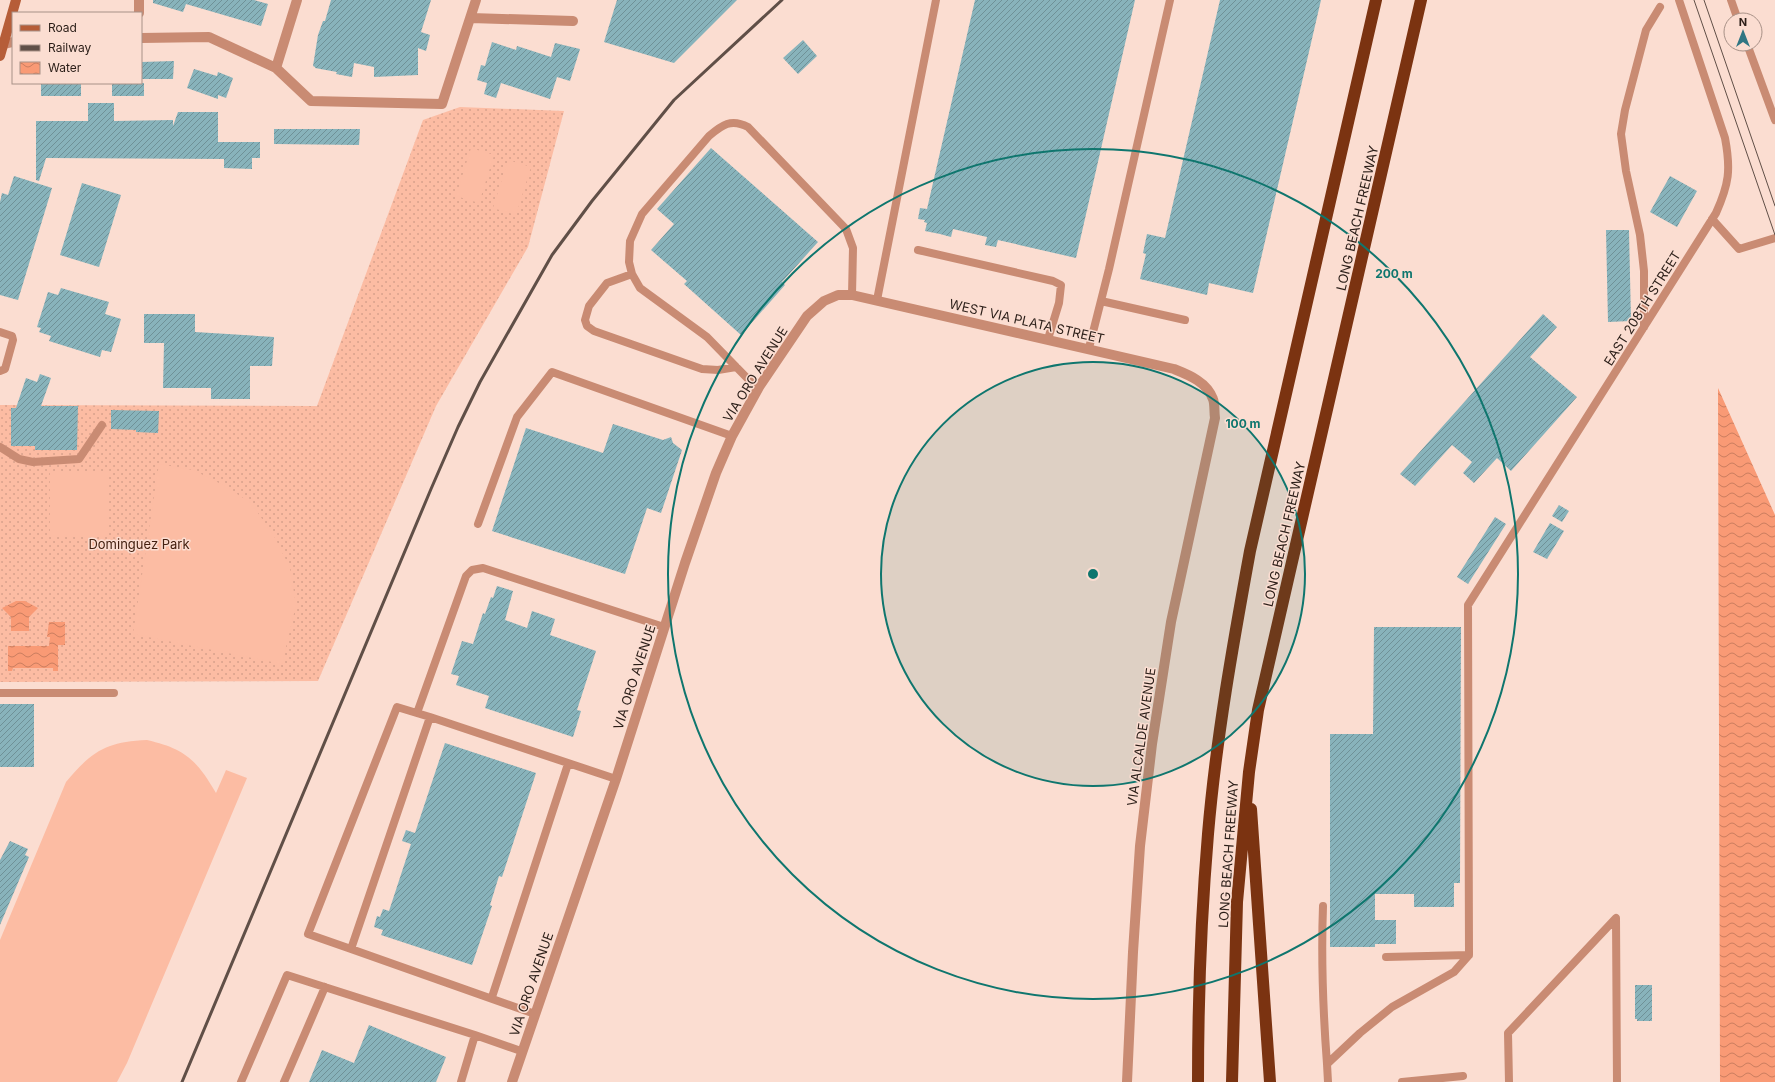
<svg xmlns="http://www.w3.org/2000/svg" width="1775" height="1082" viewBox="0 0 1775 1082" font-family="Inter,sans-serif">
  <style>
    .grass { fill: url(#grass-dots) }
    .pitch { fill: #fcbca3 }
    .water { fill: url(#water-waves) }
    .building { fill: url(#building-hatch) }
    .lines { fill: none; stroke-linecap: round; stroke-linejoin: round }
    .lane { stroke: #c98b73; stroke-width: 8 }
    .street { stroke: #c98b73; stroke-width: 10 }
    .secondary { stroke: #b65d38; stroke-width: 10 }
    .highway { stroke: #7b3311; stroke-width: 12 }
    .tram { stroke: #604f47; stroke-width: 1 }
    .rail { stroke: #604f47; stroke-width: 3 }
    .ring { fill: none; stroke: #0f766e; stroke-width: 2 }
    .labels { text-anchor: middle; stroke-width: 3; stroke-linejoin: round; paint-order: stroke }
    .street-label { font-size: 13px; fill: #2b1e18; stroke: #fbddd1 }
    .park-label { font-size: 13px; fill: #442010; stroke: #fbddd1 }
    .centre { fill: #0f766e; stroke: #fbddd1; stroke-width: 2 }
    .ring-label { font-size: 12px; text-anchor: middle; font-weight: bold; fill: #0f766e; stroke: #fbddd1; stroke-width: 3; stroke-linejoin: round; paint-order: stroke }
  </style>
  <defs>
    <pattern id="grass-dots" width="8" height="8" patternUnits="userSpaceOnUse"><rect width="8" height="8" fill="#fcbca3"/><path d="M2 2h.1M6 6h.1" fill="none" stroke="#d8a18c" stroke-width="1.8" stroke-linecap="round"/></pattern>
    <pattern id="water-waves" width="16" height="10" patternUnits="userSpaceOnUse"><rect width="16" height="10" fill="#f99a75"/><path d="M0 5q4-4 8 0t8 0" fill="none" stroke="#ca7d5f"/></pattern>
    <pattern id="building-hatch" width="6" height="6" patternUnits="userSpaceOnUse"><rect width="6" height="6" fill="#88b3bb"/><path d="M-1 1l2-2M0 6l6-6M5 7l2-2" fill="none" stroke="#6f9197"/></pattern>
  </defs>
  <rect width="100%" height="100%" fill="#fbddd1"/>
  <path class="grass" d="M 460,107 L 564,111 L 528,247 L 436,406 L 318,681 L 0,682 L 0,405 L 317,406 L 423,120 Z"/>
  <path class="pitch" d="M 471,148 L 494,155 L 479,203 L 456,196 Z
    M 508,160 L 531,167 L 516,215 L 493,208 Z
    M 159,464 L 193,470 L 223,485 L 251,503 L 274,536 L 290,568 L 296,605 L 282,664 L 133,634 Z
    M 50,471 L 109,471 L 109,537 L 50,537 Z
    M 147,740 C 185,749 196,759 216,793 L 226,770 L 247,778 L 127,1063 L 117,1082 L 0,1082 L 0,940 L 66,782 C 92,751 106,742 147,740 Z"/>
  <path class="water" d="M 1718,388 L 1775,515 L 1775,1082 L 1720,1082 Z
    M 16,601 L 25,601 L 38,608 L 29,617 L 29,631 L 11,631 L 11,617 L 2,608 Z
    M 49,622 L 65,622 L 65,645 L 58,645 L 58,671 L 53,671 L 53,668 L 13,668 L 12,671 L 8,671 L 8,646 L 49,646 L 50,637 L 47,637 Z"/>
  <path class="building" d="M 153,0 L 254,0 L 268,4 L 261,26 L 186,4 L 183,12 L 153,3 Z
    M 331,0 L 431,0 L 421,32 L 430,35 L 426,51 L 418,48 L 418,75 L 374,77 L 374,67 L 354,63 L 352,77 L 336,74 L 337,72 L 315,68 L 315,67 L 313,66 L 318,35 L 323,21 L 325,21 Z
    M 617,0 L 737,0 L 674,63 L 604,42 Z
    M 975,0 L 1135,0 L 1076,258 L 998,240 L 996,247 L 985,245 L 987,237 L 953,229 L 951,237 L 940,234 L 925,231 L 927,223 L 924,222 L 925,220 L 918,219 L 920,208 L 927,209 Z
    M 1220,0 L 1321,0 L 1253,293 L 1209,283 L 1207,295 L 1140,279 L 1146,254 L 1143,253 L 1147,234 L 1165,238 Z
    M 803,40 L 817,56 L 798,74 L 783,58 Z
    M 492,42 L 516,50 L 517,46 L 551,57 L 555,43 L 580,49 L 570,81 L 557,77 L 550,99 L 501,83 L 496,98 L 484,94 L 487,83 L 477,80 L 481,65 L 485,66 Z
    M 174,61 L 173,79 L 141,79 L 141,62 Z
    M 194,69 L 217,76 L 218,72 L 233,78 L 226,98 L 218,95 L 218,99 L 187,88 Z
    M 41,83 L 81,83 L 81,96 L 41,96 Z
    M 112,83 L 144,83 L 144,96 L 112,96 Z
    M 88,103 L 114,103 L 114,121 L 173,120 L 173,126 L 178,112 L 218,112 L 218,142 L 260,142 L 260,158 L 252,158 L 252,169 L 224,168 L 224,159 L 46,158 L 39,181 L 36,180 L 36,121 L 88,121 Z
    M 274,129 L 360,129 L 359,145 L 274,144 Z
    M 711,148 L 818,242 L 782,282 L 785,285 L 741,335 L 684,284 L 687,281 L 651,250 L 674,224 L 657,209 Z
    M 14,176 L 52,188 L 18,300 L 0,295 L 0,202 L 2,193 L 8,195 Z
    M 1670,176 L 1697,191 L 1677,227 L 1650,212 Z
    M 82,183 L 121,195 L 99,267 L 60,255 Z
    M 1606,230 L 1629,230 L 1631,321 L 1608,322 Z
    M 61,288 L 109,302 L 105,314 L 121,319 L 111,352 L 102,350 L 100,357 L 49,341 L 51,336 L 39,332 L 41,328 L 37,327 L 48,292 L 58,295 Z
    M 144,314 L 195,314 L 195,332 L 274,337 L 272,366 L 250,366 L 250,399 L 211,399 L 211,388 L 163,388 L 164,343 L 144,343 Z
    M 1543,314 L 1557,327 L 1530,357 L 1577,397 L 1511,471 L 1497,458 L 1474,483 L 1463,473 L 1472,462 L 1452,445 L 1415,486 L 1400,474 Z
    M 40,374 L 51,378 L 41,406 L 78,406 L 77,450 L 35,450 L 35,446 L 11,446 L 11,408 L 16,408 L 26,378 L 37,382 Z
    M 111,410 L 159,411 L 158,433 L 136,432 L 136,430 L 111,429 Z
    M 613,424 L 663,440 L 671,437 L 673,443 L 682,450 L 661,513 L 647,508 L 625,574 L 492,531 L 526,428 L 603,453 Z
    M 1559,505 L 1569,511 L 1562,522 L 1552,516 Z
    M 1495,517 L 1506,524 L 1468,584 L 1457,577 Z
    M 1550,523 L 1564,531 L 1547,559 L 1533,552 Z
    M 497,586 L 513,591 L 505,620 L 527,628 L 532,611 L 555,619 L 550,635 L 596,651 L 577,710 L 581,711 L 573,737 L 485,708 L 489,696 L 456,685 L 459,676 L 451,674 L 462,641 L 473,644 L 483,613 L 485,614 L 491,597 L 493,598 Z
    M 1374,627 L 1461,627 L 1460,883 L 1454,883 L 1454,907 L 1414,907 L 1414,894 L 1375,894 L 1375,920 L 1396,920 L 1396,944 L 1375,944 L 1375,947 L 1330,947 L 1330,734 L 1373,734 Z
    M 0,704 L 34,704 L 34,767 L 0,767 Z
    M 445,743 L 536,773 L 502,877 L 499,876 L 490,905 L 492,906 L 472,965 L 381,935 L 383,930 L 374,927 L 377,916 L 380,917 L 383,909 L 389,911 L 411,844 L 402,841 L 406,830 L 415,833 Z
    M 10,841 L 28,849 L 25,855 L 29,857 L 0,925 L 0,860 Z
    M 1635,985 L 1652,985 L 1652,1021 L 1637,1021 L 1637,1019 L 1635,1019 Z
    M 369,1025 L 446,1057 L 436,1082 L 309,1082 L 322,1050 L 354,1063 Z"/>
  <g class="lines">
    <path class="lane" d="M 1731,0 L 1738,20
      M 1747,44 L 1775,120
      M 1712,219 L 1739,249 L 1775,238
      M 918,250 L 1053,281 L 1061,285 L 1059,303 L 1048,339
      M 632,274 L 607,283 L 589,306 L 585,320 L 587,326 L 594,331 L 702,369 L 718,370 L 736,367
      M 877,300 L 936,0
      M 1101,301 L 1185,320
      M 1644,327 L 1644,271 L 1640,235 L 1626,171 L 1621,134 L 1625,110 L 1646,30 L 1660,7
      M 0,332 L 12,336 L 13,340 L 5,369 L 0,371
      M 1089,348 L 1109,269 L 1170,0
      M 759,387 L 747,378 L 707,337 L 640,288 L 632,274 L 629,262 L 630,241 L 642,214 L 709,136 C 722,125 731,118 748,127 L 846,229 L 853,248 L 852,295
      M 0,447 L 19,459 L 33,462 L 79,459 L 102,425
      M 478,524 L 517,417 L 552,372 L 732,436
      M 0,693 L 114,693
      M 417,713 L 466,576 L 472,570 L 483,568 L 664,627
      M 1323,906 C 1321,959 1323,1011 1327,1064
      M 351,949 L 308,934 L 397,707 L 430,717
      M 1386,957 L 1469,955
      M 492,997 L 568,764
      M 535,1014 L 351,949 L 430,717 L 616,779
      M 475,1035 L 521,1051
      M 241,1082 L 287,975 L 475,1035 L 461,1082
      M 284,1082 L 325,987
      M 1328,1082 L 1327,1064 L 1360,1033 L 1392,1007 L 1454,972 L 1469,955 L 1468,605 L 1716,213 C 1729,184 1731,170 1725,138 L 1679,0
      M 1402,1082 L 1463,1076
      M 1509,1082 L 1508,1033 L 1616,918 L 1617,1082"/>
    <path class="street" d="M 139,13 L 139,0
      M 471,18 L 573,21
      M 141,38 L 209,37 L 276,68 L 311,101 L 442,104 L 476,0
      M 0,45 L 13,42
      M 276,68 L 297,0
      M 512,1082 L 616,779 L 685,563 L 716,473 L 732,436 L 759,387 L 807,316 L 824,301 L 838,295 L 852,295 L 1174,369 C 1189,375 1207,382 1213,399 C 1215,404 1214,412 1215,418 L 1171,622 L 1152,744 L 1140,846 L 1133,952 L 1127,1082"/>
    <path class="secondary" d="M 0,56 L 16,0"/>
    <path class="highway" d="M 1251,809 L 1270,1082
      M 1198,1082 C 1198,1000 1201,917 1208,834 C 1216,739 1233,644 1250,551 L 1376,0
      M 1232,1082 L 1237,902 L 1249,772 L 1258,710 L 1421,0"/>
    <path class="tram" d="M 1694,0 L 1775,235
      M 1704,0 L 1775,206"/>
    <path class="rail" d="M 182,1082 L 431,489 L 458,427 L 480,382 L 552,255 L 592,201 L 674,100 L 782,0"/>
  </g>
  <circle cx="1093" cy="574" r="212" fill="#0f766e" fill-opacity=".12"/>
  <g class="ring">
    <circle cx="1093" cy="574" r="212"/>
    <circle cx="1093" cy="574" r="425"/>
  </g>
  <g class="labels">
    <g class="street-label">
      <text transform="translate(1357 218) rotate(-77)" y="5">LONG BEACH FREEWAY</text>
      <text transform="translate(1642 308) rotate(-58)" y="5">EAST 208TH STREET</text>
      <text transform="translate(1027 321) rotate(13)" y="5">WEST VIA PLATA STREET</text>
      <text transform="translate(755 374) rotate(-58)" y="5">VIA ORO AVENUE</text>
      <text transform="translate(1284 534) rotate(-77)" y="5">LONG BEACH FREEWAY</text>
      <text transform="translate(634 677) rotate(-72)" y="5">VIA ORO AVENUE</text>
      <text transform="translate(1141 737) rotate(-82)" y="5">VIA ALCALDE AVENUE</text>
      <text transform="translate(1228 854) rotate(-86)" y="5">LONG BEACH FREEWAY</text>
      <text transform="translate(531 984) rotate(-71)" y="5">VIA ORO AVENUE</text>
    </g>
    <g class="park-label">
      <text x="139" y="549">Dominguez Park</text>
    </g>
  </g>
  <circle cx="1093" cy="574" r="6" class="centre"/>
  <g class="ring-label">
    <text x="1394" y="278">200 m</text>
    <text x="1243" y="428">100 m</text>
  </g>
  <rect x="12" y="12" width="130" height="72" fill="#fbddd1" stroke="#a89187"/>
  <rect x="20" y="25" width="20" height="6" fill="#b65d38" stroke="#a89187"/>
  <text x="48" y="32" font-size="12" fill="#2b1e18">Road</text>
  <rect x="20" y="45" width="20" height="6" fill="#604f47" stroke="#a89187"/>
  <text x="48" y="52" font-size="12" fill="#2b1e18">Railway</text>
  <rect x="20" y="62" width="20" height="12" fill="url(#water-waves)" stroke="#a89187"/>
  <text x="48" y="72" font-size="12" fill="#2b1e18">Water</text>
  <g transform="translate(1743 32)"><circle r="19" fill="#fbddd1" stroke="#a89187"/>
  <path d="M0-3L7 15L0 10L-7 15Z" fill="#307683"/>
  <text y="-6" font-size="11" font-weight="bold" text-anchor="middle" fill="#2b1e18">N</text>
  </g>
</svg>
